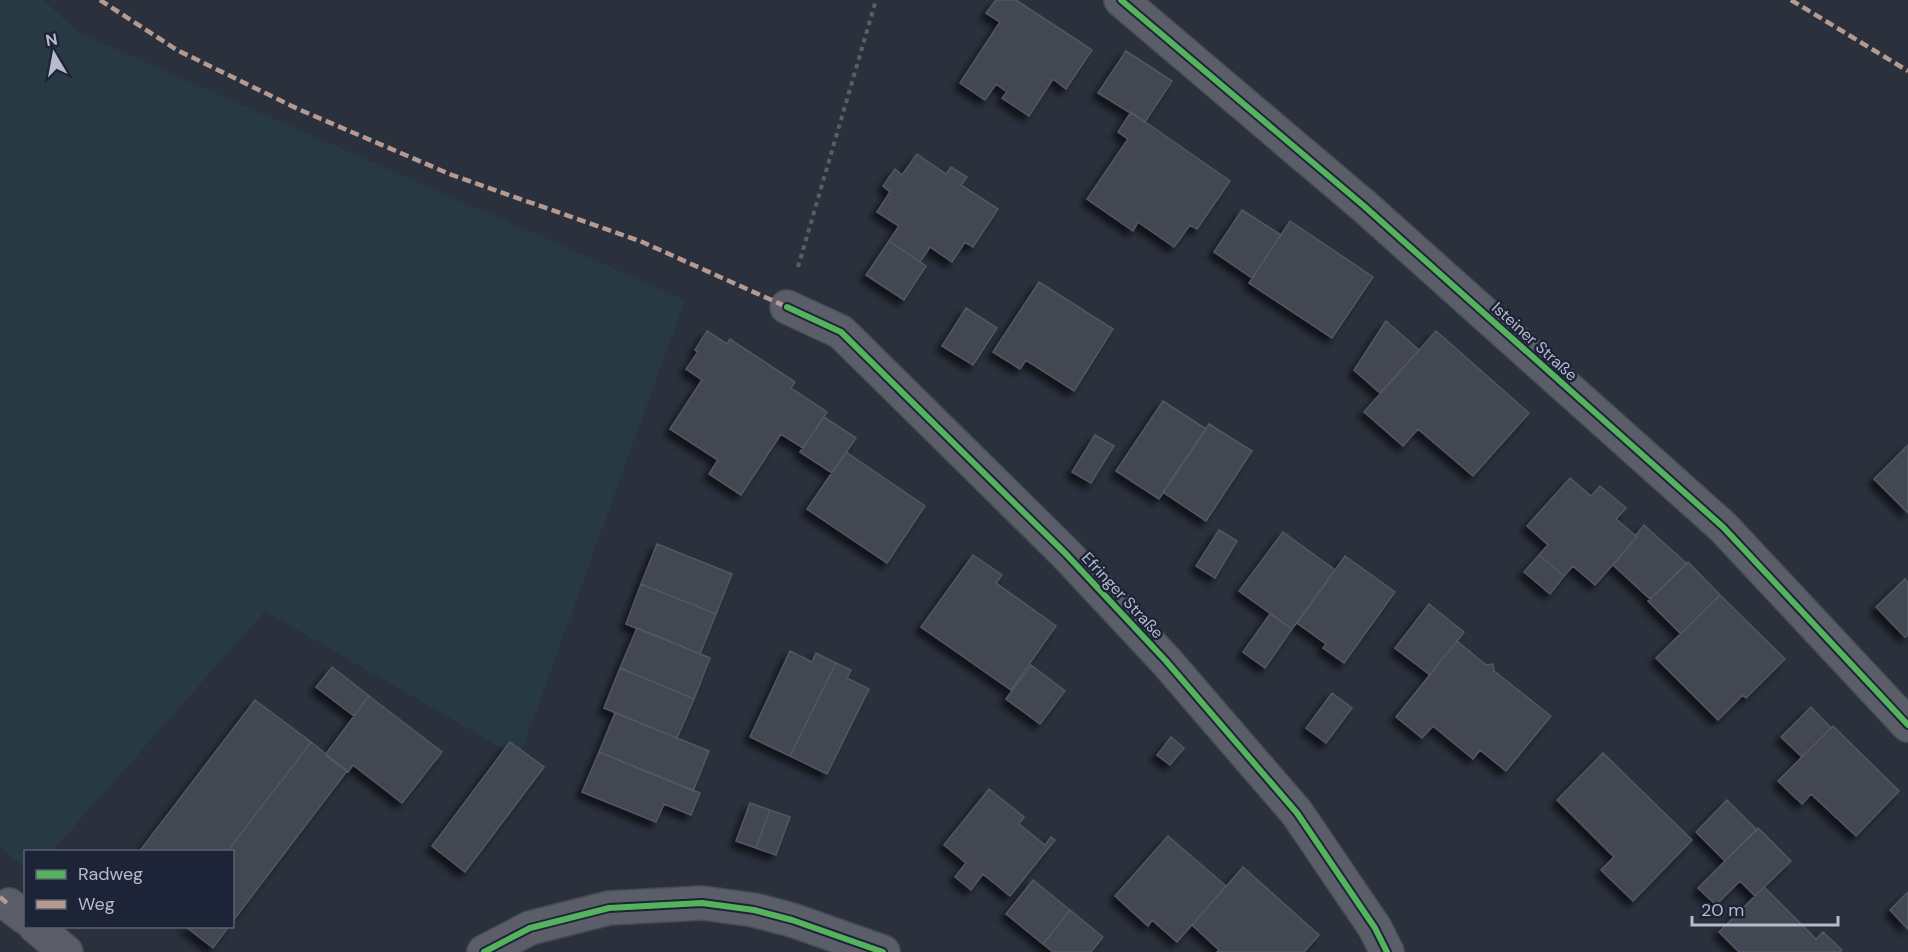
<svg xmlns="http://www.w3.org/2000/svg" width="1908" height="952" viewBox="0 0 1908 952" font-family="'DM Sans',sans-serif">
  <style>
    .green { fill: #273a43 }
    .building { fill: #424651; stroke: #525763; stroke-width: 1.5; filter: url(#shadow) }
    .lines { fill: none; stroke-linecap: round; stroke-linejoin: round }
    .minor-casing { stroke: #474b54; stroke-width: 36 }
    .path { stroke: #595d66; stroke-width: 4; stroke-dasharray: 4.5 4.5; stroke-linecap: butt }
    .minor { stroke: #5b5e69; stroke-width: 33 }
    .quiet { stroke: #b69a8f; stroke-width: 4.5; stroke-dasharray: 9 4.5; stroke-linecap: butt }
    .cycleway-casing { stroke: #1d2437; stroke-width: 10 }
    .cycleway { stroke: #56b35d; stroke-width: 6 }
    .labels { text-anchor: middle; stroke-width: 5; stroke-linejoin: round; paint-order: stroke }
    .street-label { font-size: 16px; fill: #b5bacc; stroke: #1d2437 }
  </style>
  <defs>
    <filter id="shadow"><feDropShadow dx="-5.5" dy="5.5" stdDeviation="3" flood-color="#0009"/></filter>
  </defs>
  <rect width="100%" height="100%" fill="#2a303c"/>
  <path class="green" d="M 0,0 L 44,0 L 77,32 L 685,300 L 519,758 L 265,611 L 52,851 L 26,852 L 25,868 L 0,847 Z"/>
  <path class="building" d="M 996,0 L 1016,0 L 1092,50 L 1066,89 L 1053,79 L 1029,116 L 1002,98 L 1007,92 L 996,84 L 985,100 L 960,83 L 1000,22 L 986,13 Z
    M 1126,51 L 1172,81 L 1145,122 L 1098,93 Z
    M 1131,112 L 1230,181 L 1197,229 L 1190,225 L 1174,247 L 1138,222 L 1133,231 L 1087,199 L 1128,139 L 1118,132 Z
    M 917,154 L 946,174 L 951,167 L 967,177 L 961,185 L 998,209 L 973,247 L 965,242 L 952,262 L 930,247 L 920,262 L 889,241 L 899,226 L 877,212 L 890,192 L 883,186 L 895,169 L 902,175 Z
    M 1242,210 L 1281,235 L 1252,278 L 1214,252 Z
    M 1290,221 L 1373,277 L 1332,338 L 1249,283 Z
    M 889,241 L 926,266 L 904,300 L 866,275 Z
    M 1039,282 L 1113,329 L 1074,391 L 1026,360 L 1020,369 L 993,352 Z
    M 966,308 L 997,328 L 973,365 L 942,346 Z
    M 1386,321 L 1419,350 L 1380,393 L 1354,370 Z
    M 707,331 L 727,344 L 730,339 L 795,382 L 791,388 L 827,412 L 803,448 L 781,434 L 741,495 L 709,474 L 718,460 L 670,429 L 702,380 L 686,369 L 698,352 L 695,350 Z
    M 1436,331 L 1529,413 L 1473,476 L 1418,429 L 1403,446 L 1364,412 Z
    M 1163,401 L 1206,429 L 1159,499 L 1116,471 Z
    M 824,417 L 856,438 L 832,473 L 800,452 Z
    M 1209,424 L 1252,451 L 1206,521 L 1163,492 Z
    M 1095,435 L 1114,446 L 1091,483 L 1072,472 Z
    M 1908,445 L 1908,513 L 1874,479 Z
    M 846,452 L 925,506 L 887,563 L 807,509 Z
    M 1570,478 L 1591,496 L 1600,486 L 1626,508 L 1616,519 L 1637,537 L 1595,585 L 1573,566 L 1564,576 L 1539,555 L 1548,545 L 1527,526 Z
    M 1644,525 L 1687,564 L 1650,599 L 1613,565 L 1637,537 L 1635,536 Z
    M 1219,530 L 1237,541 L 1215,578 L 1196,566 Z
    M 1283,532 L 1335,570 L 1292,629 L 1239,591 Z
    M 657,544 L 732,574 L 716,614 L 641,584 Z
    M 973,555 L 1002,575 L 996,583 L 1056,626 L 1011,690 L 921,627 Z
    M 1539,555 L 1564,576 L 1550,594 L 1524,572 Z
    M 1345,556 L 1395,592 L 1344,663 L 1323,648 L 1326,644 L 1297,623 Z
    M 1688,562 L 1720,595 L 1681,634 L 1648,601 Z
    M 1905,579 L 1908,583 L 1908,635 L 1905,637 L 1876,607 Z
    M 641,584 L 716,614 L 700,654 L 626,624 Z
    M 1720,595 L 1785,659 L 1746,698 L 1743,695 L 1718,720 L 1656,658 Z
    M 1429,604 L 1464,632 L 1430,675 L 1395,648 Z
    M 1270,614 L 1292,629 L 1265,668 L 1243,652 Z
    M 637,628 L 710,658 L 694,699 L 620,668 Z
    M 1457,641 L 1486,665 L 1493,664 L 1494,671 L 1551,716 L 1506,771 L 1480,750 L 1473,759 L 1433,726 L 1422,738 L 1396,717 Z
    M 790,651 L 812,662 L 816,653 L 836,663 L 790,756 L 750,737 Z
    M 836,663 L 851,670 L 847,678 L 869,689 L 827,774 L 790,756 Z
    M 1031,665 L 1065,691 L 1040,724 L 1006,699 Z
    M 332,667 L 369,696 L 354,716 L 316,687 Z
    M 620,668 L 694,699 L 677,738 L 604,708 Z
    M 1332,693 L 1352,708 L 1326,743 L 1306,728 Z
    M 369,696 L 442,752 L 402,803 L 353,765 L 348,772 L 325,755 Z
    M 255,700 L 311,742 L 227,852 L 139,852 Z
    M 1811,707 L 1831,728 L 1802,757 L 1781,737 Z
    M 615,713 L 709,751 L 693,791 L 599,752 Z
    M 1833,726 L 1899,791 L 1856,836 L 1811,794 L 1802,804 L 1778,781 Z
    M 1171,737 L 1184,748 L 1170,765 L 1157,755 Z
    M 311,742 L 347,771 L 232,922 L 232,852 L 227,852 Z
    M 510,742 L 544,767 L 465,872 L 432,846 Z
    M 599,752 L 700,793 L 691,815 L 664,804 L 656,822 L 582,792 Z
    M 1603,753 L 1692,840 L 1633,901 L 1601,870 L 1614,857 L 1557,800 Z
    M 989,789 L 1024,817 L 1019,824 L 1045,845 L 1051,837 L 1055,840 L 1010,896 L 983,874 L 971,890 L 955,877 L 966,863 L 944,845 Z
    M 1727,800 L 1757,830 L 1725,861 L 1696,832 Z
    M 750,803 L 770,810 L 756,848 L 736,841 Z
    M 770,810 L 790,817 L 776,855 L 756,848 Z
    M 1758,828 L 1791,861 L 1755,896 L 1740,881 L 1716,905 L 1698,888 Z
    M 1168,836 L 1226,886 L 1177,942 L 1152,920 L 1148,926 L 1115,896 Z
    M 1243,867 L 1319,935 L 1304,952 L 1217,952 L 1219,950 L 1192,925 Z
    M 1033,880 L 1070,910 L 1043,944 L 1006,914 Z
    M 1764,887 L 1816,939 L 1823,932 L 1842,950 L 1840,952 L 1739,952 L 1719,932 Z
    M 1908,892 L 1908,929 L 1890,910 Z
    M 1070,910 L 1103,937 L 1091,952 L 1053,952 L 1043,944 Z
    M 185,926 L 229,926 L 213,948 Z"/>
  <g class="lines">
    <defs>
      <path id="minor" d="M 1121,0 L 1364,206 L 1723,527 L 1908,725
        M 787,307 L 841,332 L 1066,554 L 1166,661 L 1297,813 L 1375,928 L 1387,952
        M 9,905 L 26,918
        M 35,926 L 66,952
        M 484,952 L 530,928 L 609,908 L 702,903 L 754,910 L 792,920 L 883,952"/>
    </defs>
    <use href="#minor" class="minor-casing"/>
    <path class="path" d="M 798,267 L 876,0"/>
    <use href="#minor" class="minor"/>
    <path class="quiet" d="M 100,0 L 177,50 L 298,109 L 452,175 L 640,241 L 787,307
      M 1791,0 L 1908,71
      M 0,897 L 9,905"/>
    <defs>
      <path id="cycleway" d="M 1121,0 L 1364,206 L 1723,527 L 1908,725
        M 787,307 L 841,332 L 1066,554 L 1166,661 L 1297,813 L 1375,928 L 1387,952
        M 484,952 L 530,928 L 609,908 L 702,903 L 754,910 L 792,920 L 883,952"/>
    </defs>
    <use href="#cycleway" class="cycleway-casing"/>
    <use href="#cycleway" class="cycleway"/>
  </g>
  <g class="labels">
    <g class="street-label">
      <text transform="translate(1535 341) rotate(42)" y="6">Isteiner Straße</text>
      <text transform="translate(1123 595) rotate(47)" y="6">Efringer Straße</text>
    </g>
  </g>
  <rect x="24" y="850" width="210" height="78" fill="#1d2437" stroke="#5a6073" stroke-width="1.5"/>
  <rect x="36" y="870" width="30" height="9" fill="#56b35d" stroke="#5a6073" stroke-width="1.5"/>
  <text x="78" y="880" font-size="18" fill="#b5bacc">Radweg</text>
  <rect x="36" y="900" width="30" height="9" fill="#b69a8f" stroke="#5a6073" stroke-width="1.5"/>
  <text x="78" y="910" font-size="18" fill="#b5bacc">Weg</text>
  <g transform="translate(54 54) rotate(350)" stroke="#1d2437" stroke-width="4.5" paint-order="stroke">
  <path d="M0-4.5L10 22L0 15L-10 22Z" fill="#b5bacc"/>
  <text y="-9" font-size="16" font-weight="bold" text-anchor="middle" fill="#b5bacc">N</text>
  </g>
  <path d="M1692 916v9h146v-9" fill="none" stroke="#b5bacc" stroke-width="3"/>
  <text x="1701" y="916" font-size="18" fill="#b5bacc" stroke="#1d2437" stroke-width="4.5" paint-order="stroke">20 m</text>
</svg>
